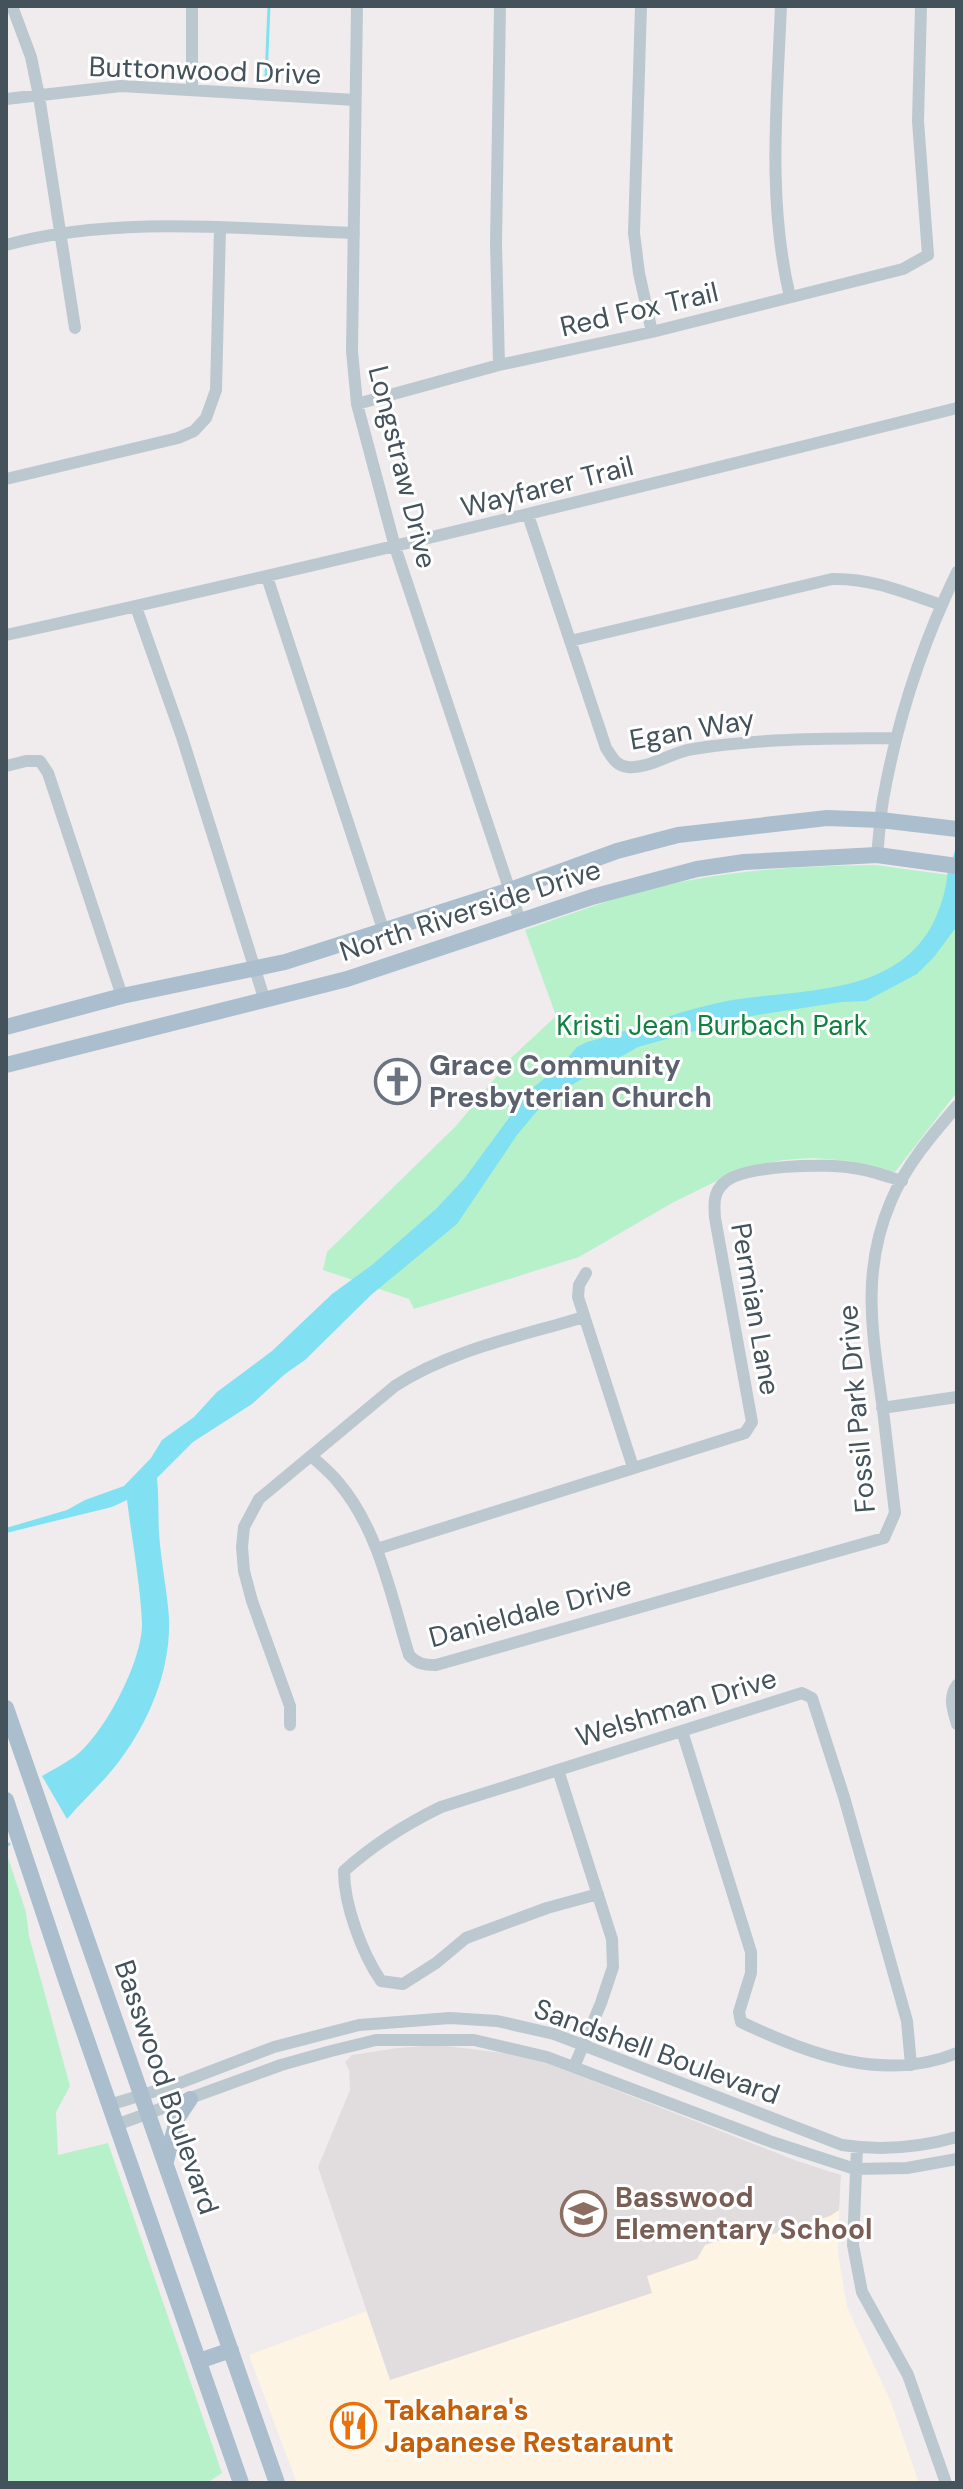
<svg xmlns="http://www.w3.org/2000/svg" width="963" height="2489" viewBox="0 0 963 2489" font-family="'DM Sans',sans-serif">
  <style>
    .commercial { fill: #fdf4e4 }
    .education { fill: #e1dddf }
    .green { fill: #b7f1ca }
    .water { fill: #81e0f1 }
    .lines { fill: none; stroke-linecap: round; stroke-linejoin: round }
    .stream { stroke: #81e0f1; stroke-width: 3 }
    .minor { stroke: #bcc8d0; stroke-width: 12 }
    .major { stroke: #aabece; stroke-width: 16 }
    .labels { text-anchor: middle; stroke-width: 6; stroke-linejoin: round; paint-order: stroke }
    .street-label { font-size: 28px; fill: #44525b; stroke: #fff }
    .park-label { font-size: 28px; fill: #118142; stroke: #fff }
    .worship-label { font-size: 28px; font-weight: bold; fill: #5b616d; stroke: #fff; text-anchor: start }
    .education-label { font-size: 28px; font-weight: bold; fill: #785e54; stroke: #fff; text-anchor: start }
    .food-label { font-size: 28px; font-weight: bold; fill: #c56008; stroke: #fff; text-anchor: start }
  </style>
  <rect width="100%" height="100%" fill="#f0eced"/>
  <path class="commercial" d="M 839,2210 L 838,2254 L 847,2307 L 890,2400 L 919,2483 L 297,2483 L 249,2355 L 367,2311 L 391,2380 L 651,2293 L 647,2276 L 697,2259 L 704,2245 L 755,2229 L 830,2216 Z"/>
  <path class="education" d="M 438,2045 L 512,2054 L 544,2062 L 797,2161 L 841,2175 L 839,2210 L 830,2216 L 770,2235 L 755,2229 L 705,2245 L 697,2259 L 647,2276 L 652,2293 L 390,2380 L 318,2167 L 350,2090 L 349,2070 L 345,2062 L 352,2055 L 397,2048 Z"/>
  <path class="green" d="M 875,865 L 957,876 L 957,1092 L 895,1172 L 849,1161 L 813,1158 L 783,1160 L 743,1168 L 672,1203 L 579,1257 L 414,1309 L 409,1299 L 323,1270 L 327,1252 L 457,1125 L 512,1057 L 556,1016 L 525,930 C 581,910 638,889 696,879 C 755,868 815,866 875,865 Z
    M 6,1852 L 26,1912 L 29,1936 L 70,2086 L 56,2112 L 58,2155 L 108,2143 L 222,2473 L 207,2483 L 6,2483 Z"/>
  <path class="water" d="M 957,843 L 957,926 L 934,957 L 917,974 L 866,1001 L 842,1002 L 745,1017 L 638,1047 L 547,1099 L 517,1135 L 457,1224 L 371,1295 L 305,1360 L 285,1374 L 252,1404 L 193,1442 L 157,1478 C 159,1497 158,1515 159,1533 C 161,1562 167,1590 169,1618 C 171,1669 150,1720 120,1760 C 104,1782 84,1799 67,1819 L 42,1776 C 52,1770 64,1764 74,1757 C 104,1735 143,1660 142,1623 C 140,1582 132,1540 127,1500 L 112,1507 L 6,1533 L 6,1528 L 67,1510 L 85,1500 L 124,1486 L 151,1458 L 162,1440 L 194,1417 L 217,1392 L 272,1351 L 332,1294 L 372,1265 L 436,1209 L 464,1179 L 528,1092 L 565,1061 L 577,1047 L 587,1042 C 634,1030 679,1010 727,1001 C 801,988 900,998 936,917 C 943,901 948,882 948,864 L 951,864 Z"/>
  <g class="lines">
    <path class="stream" d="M 266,78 L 269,6
      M 6,1846 L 9,1844"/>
    <path class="minor" d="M 12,6 L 31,57 L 39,96 L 75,328
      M 192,6 L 192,88
      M 357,6 L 352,351 L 357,404 L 395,547 L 520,921
      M 641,6 L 634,233 L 639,273 L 652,332
      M 781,6 C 777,103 767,201 790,297
      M 6,99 L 121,86 L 355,100
      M 6,245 C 116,215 241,229 354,233
      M 499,365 L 496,243 L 500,6
      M 357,404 L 499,365 L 652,332 L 903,269 L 928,255 L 918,121 L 921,6
      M 6,479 L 178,438 L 194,431 L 206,418 L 216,390 L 220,228
      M 528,515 L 606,748 C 612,757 616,766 628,767 C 650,769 671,752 693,749 C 760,738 828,739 896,738
      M 267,577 L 384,932
      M 136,607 L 182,737 L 264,998
      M 6,635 C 325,565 641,487 957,408
      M 570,641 L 832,579 C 871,578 904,592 941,605
      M 6,766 L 26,761 L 40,761 L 48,773 L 122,996
      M 877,855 C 879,837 880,818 883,800 C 897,721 922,644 957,572
      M 586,1273 L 579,1285 L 578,1297 L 633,1467
      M 882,1408 L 957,1397
      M 311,1456 C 320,1464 330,1472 338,1482 C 379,1530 391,1596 409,1655 C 417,1664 424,1665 436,1665 L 884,1538 L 895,1513 C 891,1479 887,1444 883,1410 C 873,1335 860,1273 891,1201 C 906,1165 932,1135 957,1106
      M 377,1549 L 745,1433 L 752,1422 L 715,1218 C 714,1205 713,1192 724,1183 C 743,1165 827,1163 853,1168 C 870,1170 886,1176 902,1181
      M 957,1685 C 948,1697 953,1710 957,1724
      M 290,1725 L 290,1706 L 252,1601 L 244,1571 L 242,1547 L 244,1527 L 259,1499 L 395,1386 C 450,1350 521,1336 584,1317
      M 682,1731 L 751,1952 L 751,1973 L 739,2012 L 741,2022 C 808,2054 884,2083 957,2053
      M 558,1770 L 612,1939 L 613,1967 L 601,2003 L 574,2067
      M 598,1894 L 547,1908 L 466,1938 L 436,1963 L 403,1984 L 381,1981 C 362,1953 344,1905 344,1871 C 374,1844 404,1825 441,1807 L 802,1693 L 812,1698 L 844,1797 L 907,2021 L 911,2065
      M 109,2105 L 172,2086 L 274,2047 L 359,2025 L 450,2018 L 497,2021 L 554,2034 L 842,2145 C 882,2151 918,2148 957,2137
      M 116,2125 L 281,2065 L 331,2051 L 376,2040 L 474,2040 L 547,2057 L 772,2142 L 855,2169 L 907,2168 L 957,2159
      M 857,2147 L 853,2245 L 862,2292 L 908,2375 L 946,2483"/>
    <path class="major" d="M 6,1027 L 122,996 L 285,962 L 510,890 L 617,851 L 678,835 L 827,818 L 880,820 L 957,829
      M 6,1065 L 347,979 L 592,897 L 697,869 L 744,862 L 877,855 L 957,866
      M 6,1708 L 277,2483
      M 6,1800 L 66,1980 L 241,2483
      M 166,2161 L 178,2117 L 190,2099
      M 199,2361 L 231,2350"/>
  </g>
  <defs>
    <symbol id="church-ring" viewBox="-11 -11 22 22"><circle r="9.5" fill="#fff" stroke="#6b7280" stroke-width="1.5"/><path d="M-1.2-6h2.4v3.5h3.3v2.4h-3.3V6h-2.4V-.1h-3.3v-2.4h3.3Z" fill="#6b7280"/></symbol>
    <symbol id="school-ring" viewBox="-11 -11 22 22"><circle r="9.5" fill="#fff" stroke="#8d6e63" stroke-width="1.5"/><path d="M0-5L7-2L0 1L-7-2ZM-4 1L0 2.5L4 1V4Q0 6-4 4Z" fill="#8d6e63"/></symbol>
    <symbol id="restaurant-ring" viewBox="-11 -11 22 22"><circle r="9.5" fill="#fff" stroke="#e8710a" stroke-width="1.5"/><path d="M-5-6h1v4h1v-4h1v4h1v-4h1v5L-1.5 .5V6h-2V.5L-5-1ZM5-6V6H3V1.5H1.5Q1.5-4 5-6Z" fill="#e8710a"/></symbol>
  </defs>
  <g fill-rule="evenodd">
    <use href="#church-ring" x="372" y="1056" width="51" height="51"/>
    <use href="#school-ring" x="558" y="2188" width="51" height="51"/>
    <use href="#restaurant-ring" x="328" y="2400" width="51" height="51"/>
  </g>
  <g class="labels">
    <g class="street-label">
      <text transform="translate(205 70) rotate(2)" y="10">Buttonwood Drive</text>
      <text transform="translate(639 309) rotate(-13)" y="10">Red Fox Trail</text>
      <text transform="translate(403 467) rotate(76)" y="10">Longstraw Drive</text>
      <text transform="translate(547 486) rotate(-14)" y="10">Wayfarer Trail</text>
      <text transform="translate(692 729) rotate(-10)" y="10">Egan Way</text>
      <text transform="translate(470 910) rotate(-18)" y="10">North Riverside Drive</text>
      <text transform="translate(756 1309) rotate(80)" y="10">Permian Lane</text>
      <text transform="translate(856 1409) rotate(-95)" y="10">Fossil Park Drive</text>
      <text transform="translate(530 1611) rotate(-15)" y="10">Danieldale Drive</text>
      <text transform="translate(676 1707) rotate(-17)" y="10">Welshman Drive</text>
      <text transform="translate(657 2051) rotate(20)" y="10">Sandshell Boulevard</text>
      <text transform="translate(167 2087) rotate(71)" y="10">Basswood Boulevard</text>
    </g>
    <g class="park-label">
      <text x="712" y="1035">Kristi Jean Burbach Park</text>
    </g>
    <g class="worship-label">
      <text x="429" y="1075">Grace Community<tspan x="429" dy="32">Presbyterian Church</tspan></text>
    </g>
    <g class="education-label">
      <text x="615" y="2207">Basswood<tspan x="615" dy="32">Elementary School</tspan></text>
    </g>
    <g class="food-label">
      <text x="384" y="2420">Takahara's<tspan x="384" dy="32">Japanese Restaraunt</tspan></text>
    </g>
  </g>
  <rect width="963" height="2489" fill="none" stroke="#44525b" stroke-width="16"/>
</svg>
